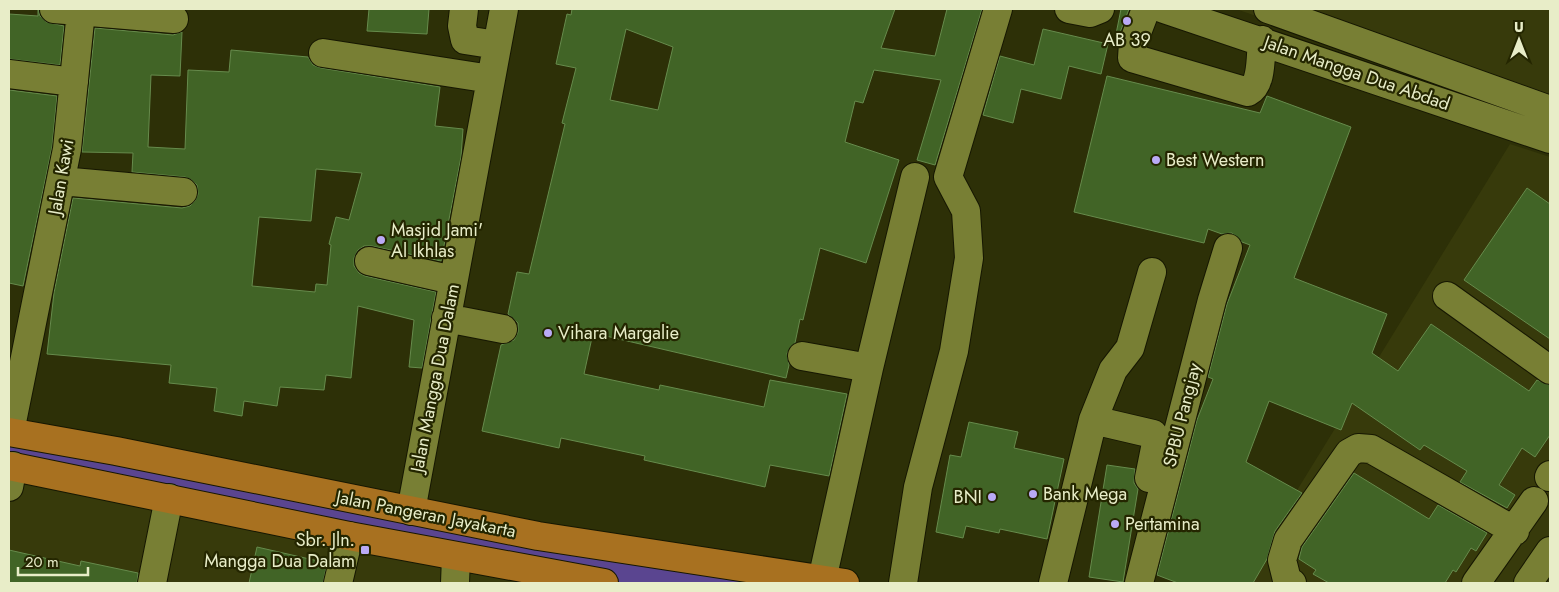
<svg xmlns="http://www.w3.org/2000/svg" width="1559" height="592" viewBox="0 0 1559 592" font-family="Jost,sans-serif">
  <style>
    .built { fill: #373a0b }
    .green { fill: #5a4590 }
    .building { fill: #416426; stroke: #668b4c; fill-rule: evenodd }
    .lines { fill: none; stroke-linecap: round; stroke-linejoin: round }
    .minor-casing { stroke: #161702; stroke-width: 30 }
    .major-casing { stroke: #161702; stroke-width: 30 }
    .minor { stroke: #787f34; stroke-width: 28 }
    .major { stroke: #a87120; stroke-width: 28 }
    .poi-dot { fill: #baaaf6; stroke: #242600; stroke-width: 2 }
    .labels { text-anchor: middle; stroke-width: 4.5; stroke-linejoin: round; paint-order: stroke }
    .poi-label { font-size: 18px; fill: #e8edc8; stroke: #242600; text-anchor: start }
    .street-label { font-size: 18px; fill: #e8edc8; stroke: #242600 }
  </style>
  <rect width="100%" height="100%" fill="#2d3007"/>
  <path class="built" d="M 1236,9 L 1550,9 L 1550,118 Z
    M 1510,144 L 1550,157 L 1550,583 L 1240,583 Z
    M 9,468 L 612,583 L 9,583 Z"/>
  <path class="green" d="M 9,431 L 845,583 L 613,583 L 9,467 Z"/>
  <path class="building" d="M 38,9 L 40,16 L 46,22 L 64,26 L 60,65 L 9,59 L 9,14 L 38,16 Z
    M 369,9 L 429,9 L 427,34 L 367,31 Z
    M 572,9 L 895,9 L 881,48 L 935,56 L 947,9 L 982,9 L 935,165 L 917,160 L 941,80 L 874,70 L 863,103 L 855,101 L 845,142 L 899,160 L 866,263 L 820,248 L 803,320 L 800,319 L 795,343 L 787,353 L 789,365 L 786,378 L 593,333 L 584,374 L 659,390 L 660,385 L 764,407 L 770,380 L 847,394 L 829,476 L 770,465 L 765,487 L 644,460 L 645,456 L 561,438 L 559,448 L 482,431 L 501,345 L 514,340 L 518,332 L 518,323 L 508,314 L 517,272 L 529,274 L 565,124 L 562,123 L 576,68 L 556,64 L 567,14 L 571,15 ZM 626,29 L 673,47 L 658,110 L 610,100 Z
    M 1121,9 L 1129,9 L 1119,35 L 1116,34 Z
    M 95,28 L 173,35 L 182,32 L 180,76 L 151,75 L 148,147 L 185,149 L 188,70 L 229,72 L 231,50 L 308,57 L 313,65 L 321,68 L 440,87 L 435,126 L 463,129 L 461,157 L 441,261 L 372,246 L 364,246 L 358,250 L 354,258 L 354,266 L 359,273 L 365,276 L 436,292 L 422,368 L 409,367 L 414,320 L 358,306 L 351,378 L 326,375 L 324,390 L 280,387 L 277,406 L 244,401 L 242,416 L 214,411 L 217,388 L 169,383 L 171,365 L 47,354 L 54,293 L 73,198 L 182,208 L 190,206 L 195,201 L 198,194 L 197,185 L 192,180 L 185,177 L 132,172 L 133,153 L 82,152 ZM 316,169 L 362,173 L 349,220 L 336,217 L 329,244 L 331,245 L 327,285 L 316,284 L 315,292 L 252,286 L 259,217 L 311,221 Z
    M 1043,29 L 1108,44 L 1101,74 L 1069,66 L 1061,99 L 1021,89 L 1013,123 L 983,115 L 1000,56 L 1034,65 Z
    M 1107,76 L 1260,113 L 1267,96 L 1351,127 L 1294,278 L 1387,314 L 1372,353 L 1398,371 L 1431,324 L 1529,391 L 1537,380 L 1550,385 L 1550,435 L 1535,457 L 1522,448 L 1499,485 L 1515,495 L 1507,508 L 1460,482 L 1467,471 L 1424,445 L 1420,450 L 1352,403 L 1341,430 L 1269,401 L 1246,462 L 1302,493 L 1275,531 L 1267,559 L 1253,583 L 1178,583 L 1157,575 L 1197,420 L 1213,379 L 1208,377 L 1227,304 L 1250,245 L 1242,242 L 1232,233 L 1222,234 L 1208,229 L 1204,243 L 1074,212 Z
    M 9,90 L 57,96 L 52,147 L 23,286 L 9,283 Z
    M 1527,188 L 1550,204 L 1550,339 L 1464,280 Z
    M 969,422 L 1018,432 L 1014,448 L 1064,459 L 1047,539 L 1000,529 L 999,533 L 966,526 L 963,538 L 936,532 L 950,455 L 961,457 Z
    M 1107,465 L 1135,469 L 1134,483 L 1138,489 L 1123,582 L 1089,577 Z
    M 1354,473 L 1429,519 L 1438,505 L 1487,533 L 1476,551 L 1471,548 L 1456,572 L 1453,570 L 1445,583 L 1329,583 L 1313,574 L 1316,570 L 1299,559 L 1302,547 Z
    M 257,547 L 327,563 L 323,583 L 249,583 Z
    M 9,550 L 80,566 L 81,561 L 138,573 L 137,583 L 9,583 Z"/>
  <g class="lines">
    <defs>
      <path id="minor" d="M 54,9 L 174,19
        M 464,9 L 462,26 L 465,40 L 497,45
        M 1069,9 L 1090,13 L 1100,9
        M 1146,9 L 1133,43 L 1132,58 L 1248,92 C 1263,84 1260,56 1262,40
        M 1164,9 L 1550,139
        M 1268,9 L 1550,110
        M 323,53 L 491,79
        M 9,74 L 74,82
        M 61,181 L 183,192
        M 369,261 L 453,280
        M 1447,296 L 1550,370
        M 446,318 L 503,329
        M 802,356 L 869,368
        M 1093,420 L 1153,434 L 1156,443 L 1149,478
        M 10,432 L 67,149 L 81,11
        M 1549,477 L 1550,475
        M 9,487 L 13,466
        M 411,511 L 504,9
        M 822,580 L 869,368 L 915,177
        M 152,583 L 169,498
        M 338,583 L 349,536
        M 455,583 L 456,557
        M 903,583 L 918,487 L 954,351 L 969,258 L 966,211 L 948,177 L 998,9
        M 1053,583 L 1093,420 L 1113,370 L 1130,348 L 1152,272
        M 1139,583 L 1212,300 L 1228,248
        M 1292,583 L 1287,580 L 1282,560 L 1288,540 L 1349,453 L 1358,448 L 1371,449 L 1515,531
        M 1476,583 L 1534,501
        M 1528,583 L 1550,551"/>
      <path id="major" d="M 9,432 L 116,451 L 538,536 L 845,583
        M 9,466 L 349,536 L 604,583"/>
    </defs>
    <use href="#minor" class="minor-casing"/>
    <use href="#major" class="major-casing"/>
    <use href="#minor" class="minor"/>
    <use href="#major" class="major"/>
  </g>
  <g class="poi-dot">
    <circle cx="1127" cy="21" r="5"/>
    <circle cx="1156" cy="160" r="5"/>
    <circle cx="381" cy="240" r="5"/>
    <circle cx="548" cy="333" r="5"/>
    <circle cx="1033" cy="494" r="5"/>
    <circle cx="992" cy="497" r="5"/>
    <circle cx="1115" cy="524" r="5"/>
    <rect x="360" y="545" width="10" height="10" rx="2.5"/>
  </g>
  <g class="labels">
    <g class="poi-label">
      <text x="1127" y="46" text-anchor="middle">AB 39</text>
      <text x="1166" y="166">Best Western</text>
      <text x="391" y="236">Masjid Jami'<tspan x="391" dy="21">Al Ikhlas</tspan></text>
      <text x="558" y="339">Vihara Margalie</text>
      <text x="1043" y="500">Bank Mega</text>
      <text x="982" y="503" text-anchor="end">BNI</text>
      <text x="1125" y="530">Pertamina</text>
      <text x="355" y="546" text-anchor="end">Sbr. Jln.<tspan x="355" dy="21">Mangga Dua Dalam</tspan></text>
    </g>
    <g class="street-label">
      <text transform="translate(1357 73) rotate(19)" y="6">Jalan Mangga Dua Abdad</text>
      <text transform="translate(61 177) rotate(-80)" y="6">Jalan Kawi</text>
      <text transform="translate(435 378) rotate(-79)" y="6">Jalan Mangga Dua Dalam</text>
      <text transform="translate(1182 415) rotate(-76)" y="6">SPBU Pangjay</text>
      <text transform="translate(426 514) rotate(11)" y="6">Jalan Pangeran Jayakarta</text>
    </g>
  </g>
  <rect width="1559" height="592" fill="none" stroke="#e8edc8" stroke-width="20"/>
  <g transform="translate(1519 40)" stroke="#242600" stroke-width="4" paint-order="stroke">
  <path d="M0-4L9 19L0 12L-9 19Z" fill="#e8edc8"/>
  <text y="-8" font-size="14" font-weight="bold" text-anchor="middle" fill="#e8edc8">U</text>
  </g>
  <path d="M18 567v8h70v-8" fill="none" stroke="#e8edc8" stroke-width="2.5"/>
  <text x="25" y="567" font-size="15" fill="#e8edc8" stroke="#242600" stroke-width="4" paint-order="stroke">20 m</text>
</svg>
